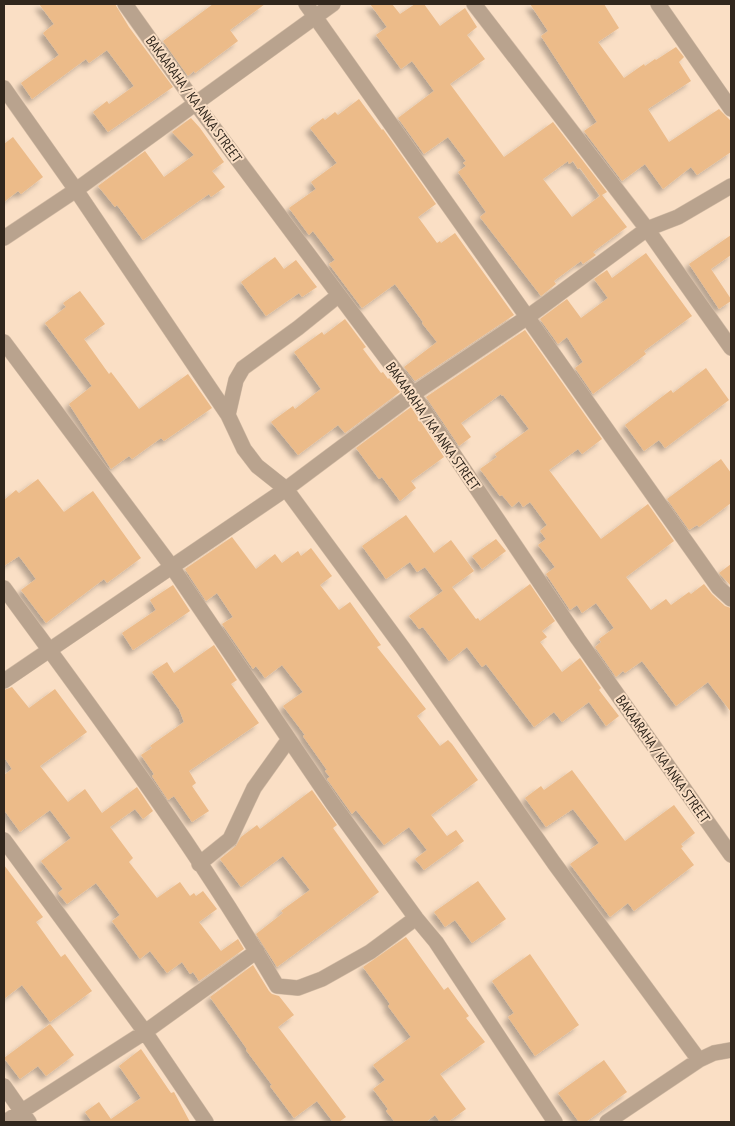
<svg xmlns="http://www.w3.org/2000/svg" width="735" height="1126" viewBox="0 0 735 1126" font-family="'PT Sans Narrow',sans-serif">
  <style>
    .building { fill: #ecbb89; fill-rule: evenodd; filter: url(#shadow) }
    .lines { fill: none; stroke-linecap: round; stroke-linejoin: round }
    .minor-casing { stroke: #d6bea7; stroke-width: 16 }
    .minor { stroke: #b9a38e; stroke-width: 15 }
    .labels { text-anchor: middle; stroke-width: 4; stroke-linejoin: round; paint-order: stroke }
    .street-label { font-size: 14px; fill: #31271d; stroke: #fadfc5 }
  </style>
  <defs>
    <filter id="shadow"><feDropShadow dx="-4.5" dy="4.5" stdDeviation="2.5" flood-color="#0004"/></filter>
  </defs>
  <rect width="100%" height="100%" fill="#fadfc5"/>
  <path class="building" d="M 39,4 L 115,4 L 129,27 L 173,87 L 108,132 L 93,112 L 107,101 L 109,104 L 134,86 L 107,50 L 89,63 L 86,59 L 32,99 L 21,83 L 59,55 L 43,33 L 54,24 Z
    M 213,4 L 265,4 L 230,30 L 238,41 L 195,73 L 194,71 L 188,76 L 163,41 Z
    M 370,4 L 392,4 L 400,14 L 415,4 L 424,4 L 440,26 L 465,8 L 477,27 L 467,35 L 485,59 L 450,84 L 504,157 L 553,122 L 607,192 L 602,195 L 627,227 L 593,252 L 596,255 L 583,264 L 581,261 L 554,281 L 556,284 L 541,296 L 480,217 L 486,212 L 458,172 L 466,166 L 463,163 L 466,161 L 448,137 L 424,154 L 398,118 L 434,91 L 412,61 L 401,69 L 376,35 L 387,27 ZM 568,161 L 569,164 L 573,161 L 578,169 L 580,168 L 600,196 L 572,217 L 543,179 Z
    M 530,4 L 604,4 L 619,28 L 598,42 L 624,78 L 644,64 L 645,66 L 655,59 L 656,60 L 676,47 L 684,57 L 679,62 L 691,81 L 648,109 L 669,142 L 719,109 L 731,121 L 731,152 L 697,175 L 691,167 L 663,189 L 645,164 L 622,181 L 584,131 L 597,122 L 541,36 L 548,31 Z
    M 359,99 L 382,130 L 383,129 L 436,204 L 418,217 L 437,243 L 440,241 L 441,243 L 455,233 L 514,315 L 415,381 L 404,367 L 437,342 L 422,323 L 423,322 L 395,284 L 362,308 L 329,264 L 335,260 L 313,231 L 309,235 L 289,208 L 316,189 L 311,182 L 337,163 L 310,128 L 323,118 L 325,120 L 335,112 L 338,115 Z
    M 191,118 L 200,128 L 224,162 L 212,171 L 225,187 L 211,197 L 209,194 L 143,240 L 117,205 L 115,207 L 98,186 L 145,151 L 164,177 L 194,155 L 172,132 Z
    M 13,137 L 43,177 L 21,194 L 18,191 L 4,202 L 4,144 Z
    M 731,235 L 731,255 L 711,269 L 731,299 L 731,301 L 719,309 L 689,264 Z
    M 646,253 L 692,316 L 644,351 L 646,354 L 593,394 L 575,368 L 583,362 L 567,337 L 558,344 L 540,319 L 567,299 L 581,318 L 608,298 L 594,279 L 607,270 L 612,278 Z
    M 275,257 L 284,269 L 296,260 L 317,287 L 302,297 L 299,293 L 266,316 L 241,282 Z
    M 80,291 L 105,324 L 84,339 L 109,374 L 111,372 L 139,409 L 188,374 L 212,408 L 164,441 L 161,438 L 132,459 L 129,456 L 111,469 L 69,404 L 92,386 L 45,323 L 66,307 L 63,303 Z
    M 345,319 L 366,347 L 363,349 L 381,373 L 383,372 L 388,379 L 389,378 L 400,392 L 345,433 L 338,425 L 298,455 L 271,422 L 293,406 L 295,409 L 321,389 L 294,352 L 322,332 L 324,335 Z
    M 525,330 L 602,439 L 582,454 L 578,449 L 549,470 L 601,539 L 648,504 L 674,541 L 626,577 L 651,610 L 666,599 L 671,605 L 689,592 L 691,594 L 704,584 L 712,594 L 725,606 L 731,608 L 731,712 L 708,682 L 676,706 L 642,661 L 625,673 L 623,671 L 616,677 L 595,647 L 601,642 L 599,639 L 614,628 L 596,603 L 582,613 L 577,605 L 570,610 L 546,574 L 555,567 L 538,545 L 546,539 L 540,531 L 547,525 L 530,502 L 523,507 L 519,501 L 512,507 L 502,495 L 500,496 L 480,469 L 497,457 L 495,454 L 529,429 L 503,395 L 502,396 L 501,394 L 461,423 L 471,437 L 459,446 L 426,397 Z
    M 706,368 L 729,400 L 665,448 L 659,440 L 644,451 L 625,425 L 671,390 L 673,393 Z
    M 411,407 L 444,457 L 411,481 L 416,488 L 400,501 L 382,477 L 379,479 L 356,448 Z
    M 721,459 L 731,473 L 731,503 L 699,527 L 697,525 L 689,530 L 667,499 Z
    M 38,479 L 64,512 L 93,491 L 141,558 L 107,583 L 104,579 L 46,623 L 21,590 L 36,579 L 19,556 L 4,566 L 4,500 L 16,490 L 19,493 Z
    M 406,515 L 434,553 L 451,540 L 474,571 L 452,587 L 476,619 L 478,618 L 480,621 L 530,584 L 555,621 L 542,631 L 547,637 L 540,642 L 562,672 L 580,658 L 601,688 L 599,690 L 619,716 L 606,726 L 589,702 L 562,722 L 554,712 L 534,727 L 486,664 L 482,667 L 467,647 L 449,661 L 423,627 L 419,629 L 409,616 L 443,591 L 425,567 L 417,572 L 410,562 L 386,579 L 362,546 Z
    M 232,537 L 256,569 L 275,554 L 282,563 L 298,551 L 301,556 L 311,548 L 332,576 L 320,585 L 339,610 L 350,602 L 381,645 L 377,647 L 426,709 L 417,716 L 440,746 L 448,740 L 452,744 L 478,780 L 431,815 L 447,836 L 456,830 L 464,841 L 424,870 L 415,859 L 427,850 L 409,827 L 384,845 L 356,810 L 352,814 L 327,779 L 330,777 L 325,771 L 327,770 L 303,736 L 305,735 L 283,706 L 303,692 L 282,665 L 265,678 L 256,666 L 253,669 L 222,624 L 233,617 L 217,593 L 206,601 L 185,569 Z
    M 496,539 L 506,551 L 482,569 L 472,556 Z
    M 731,564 L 731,586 L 719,573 Z
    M 173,585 L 190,611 L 133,650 L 122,633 L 156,610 L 150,600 Z
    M 214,645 L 237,680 L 231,684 L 259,723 L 189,771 L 196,783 L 192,786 L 209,811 L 192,822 L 174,796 L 168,800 L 152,776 L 154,774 L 141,755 L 152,748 L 150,746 L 184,722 L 179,709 L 152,672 L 167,662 L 174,673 Z
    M 12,687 L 29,708 L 55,689 L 87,732 L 40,766 L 68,802 L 85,789 L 102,813 L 137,787 L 153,811 L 143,819 L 135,809 L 110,827 L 133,858 L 129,862 L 157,898 L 180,882 L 190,896 L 194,893 L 196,896 L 203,891 L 217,909 L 199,922 L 221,951 L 238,939 L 244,949 L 199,981 L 193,972 L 190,974 L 182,962 L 167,973 L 150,951 L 140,959 L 112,921 L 120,915 L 96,883 L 67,904 L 58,893 L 63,889 L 41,861 L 71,838 L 50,810 L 20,832 L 4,810 L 4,775 L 12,769 L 4,757 L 4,690 Z
    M 572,770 L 625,841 L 674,805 L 695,833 L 681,844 L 683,847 L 681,848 L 694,865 L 634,911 L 628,903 L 610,917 L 570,864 L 599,843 L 573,809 L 546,827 L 525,798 L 541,786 L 544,790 Z
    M 312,790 L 337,825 L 333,828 L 379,892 L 277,967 L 256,934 L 283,913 L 281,911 L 310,890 L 283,856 L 241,887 L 220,859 L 236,846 L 241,837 L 257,825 L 260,829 Z
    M 4,865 L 43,917 L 36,922 L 61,957 L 65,954 L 92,991 L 50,1022 L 22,985 L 4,999 Z
    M 478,881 L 506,919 L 472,943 L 455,920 L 445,927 L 434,912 Z
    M 406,937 L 444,990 L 448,987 L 469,1016 L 466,1018 L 485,1042 L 440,1074 L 466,1109 L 448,1122 L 440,1122 L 435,1115 L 426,1122 L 395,1122 L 386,1111 L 388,1109 L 373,1089 L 385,1080 L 373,1065 L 411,1037 L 388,1006 L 390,1004 L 363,967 Z
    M 530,954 L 579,1025 L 535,1056 L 508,1017 L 514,1013 L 492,981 Z
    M 253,965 L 269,991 L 272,994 L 279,996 L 294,1015 L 278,1027 L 346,1117 L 339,1122 L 333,1122 L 317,1101 L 294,1118 L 270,1086 L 272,1085 L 246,1050 L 247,1049 L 210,997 Z
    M 50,1024 L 74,1055 L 46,1076 L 38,1066 L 20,1079 L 4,1058 Z
    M 141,1049 L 171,1093 L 174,1092 L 190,1122 L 92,1122 L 85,1112 L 99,1102 L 111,1119 L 141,1098 L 119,1066 Z
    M 604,1060 L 627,1092 L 586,1122 L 579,1122 L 558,1093 Z"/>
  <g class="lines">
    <defs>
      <path id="minor" d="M 125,4 L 196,104 L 413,394 L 578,639 L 731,855
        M 306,4 L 718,587 L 731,599
        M 474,4 L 647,229 L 731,348
        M 658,4 L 731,109
        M 4,88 L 76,190 L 228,415 L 244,449 L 257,466 L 286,489 L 403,648 L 554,863 L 699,1060
        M 4,238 L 76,190 L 333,4
        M 4,342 L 172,567 L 333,804 L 416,918 L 436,942 L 555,1122
        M 228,415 L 236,380 L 243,368 L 298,328 L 339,295
        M 4,588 C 99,718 196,847 277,986 L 298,988 L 322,979 L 370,952 L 416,918
        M 4,681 L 286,489 L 413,394 L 529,316 L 647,229 L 678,217 L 731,186
        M 4,840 L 145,1032 L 206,1122
        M 199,864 L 230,839 L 254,788 L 289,739
        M 4,1086 L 29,1122
        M 5,1122 L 145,1032 L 257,951
        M 607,1122 L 699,1060 L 714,1053 L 731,1050"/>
    </defs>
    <use href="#minor" class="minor-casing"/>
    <use href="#minor" class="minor"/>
  </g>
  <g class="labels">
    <g class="street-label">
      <text transform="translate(194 99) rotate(54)" y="5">BAKAARAHA / KA ANKA STREET</text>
      <text transform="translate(433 426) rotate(55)" y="5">BAKAARAHA / KA ANKA STREET</text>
      <text transform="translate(663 759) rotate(55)" y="5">BAKAARAHA / KA ANKA STREET</text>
    </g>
  </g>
  <rect width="735" height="1126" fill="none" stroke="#31271d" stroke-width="10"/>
</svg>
